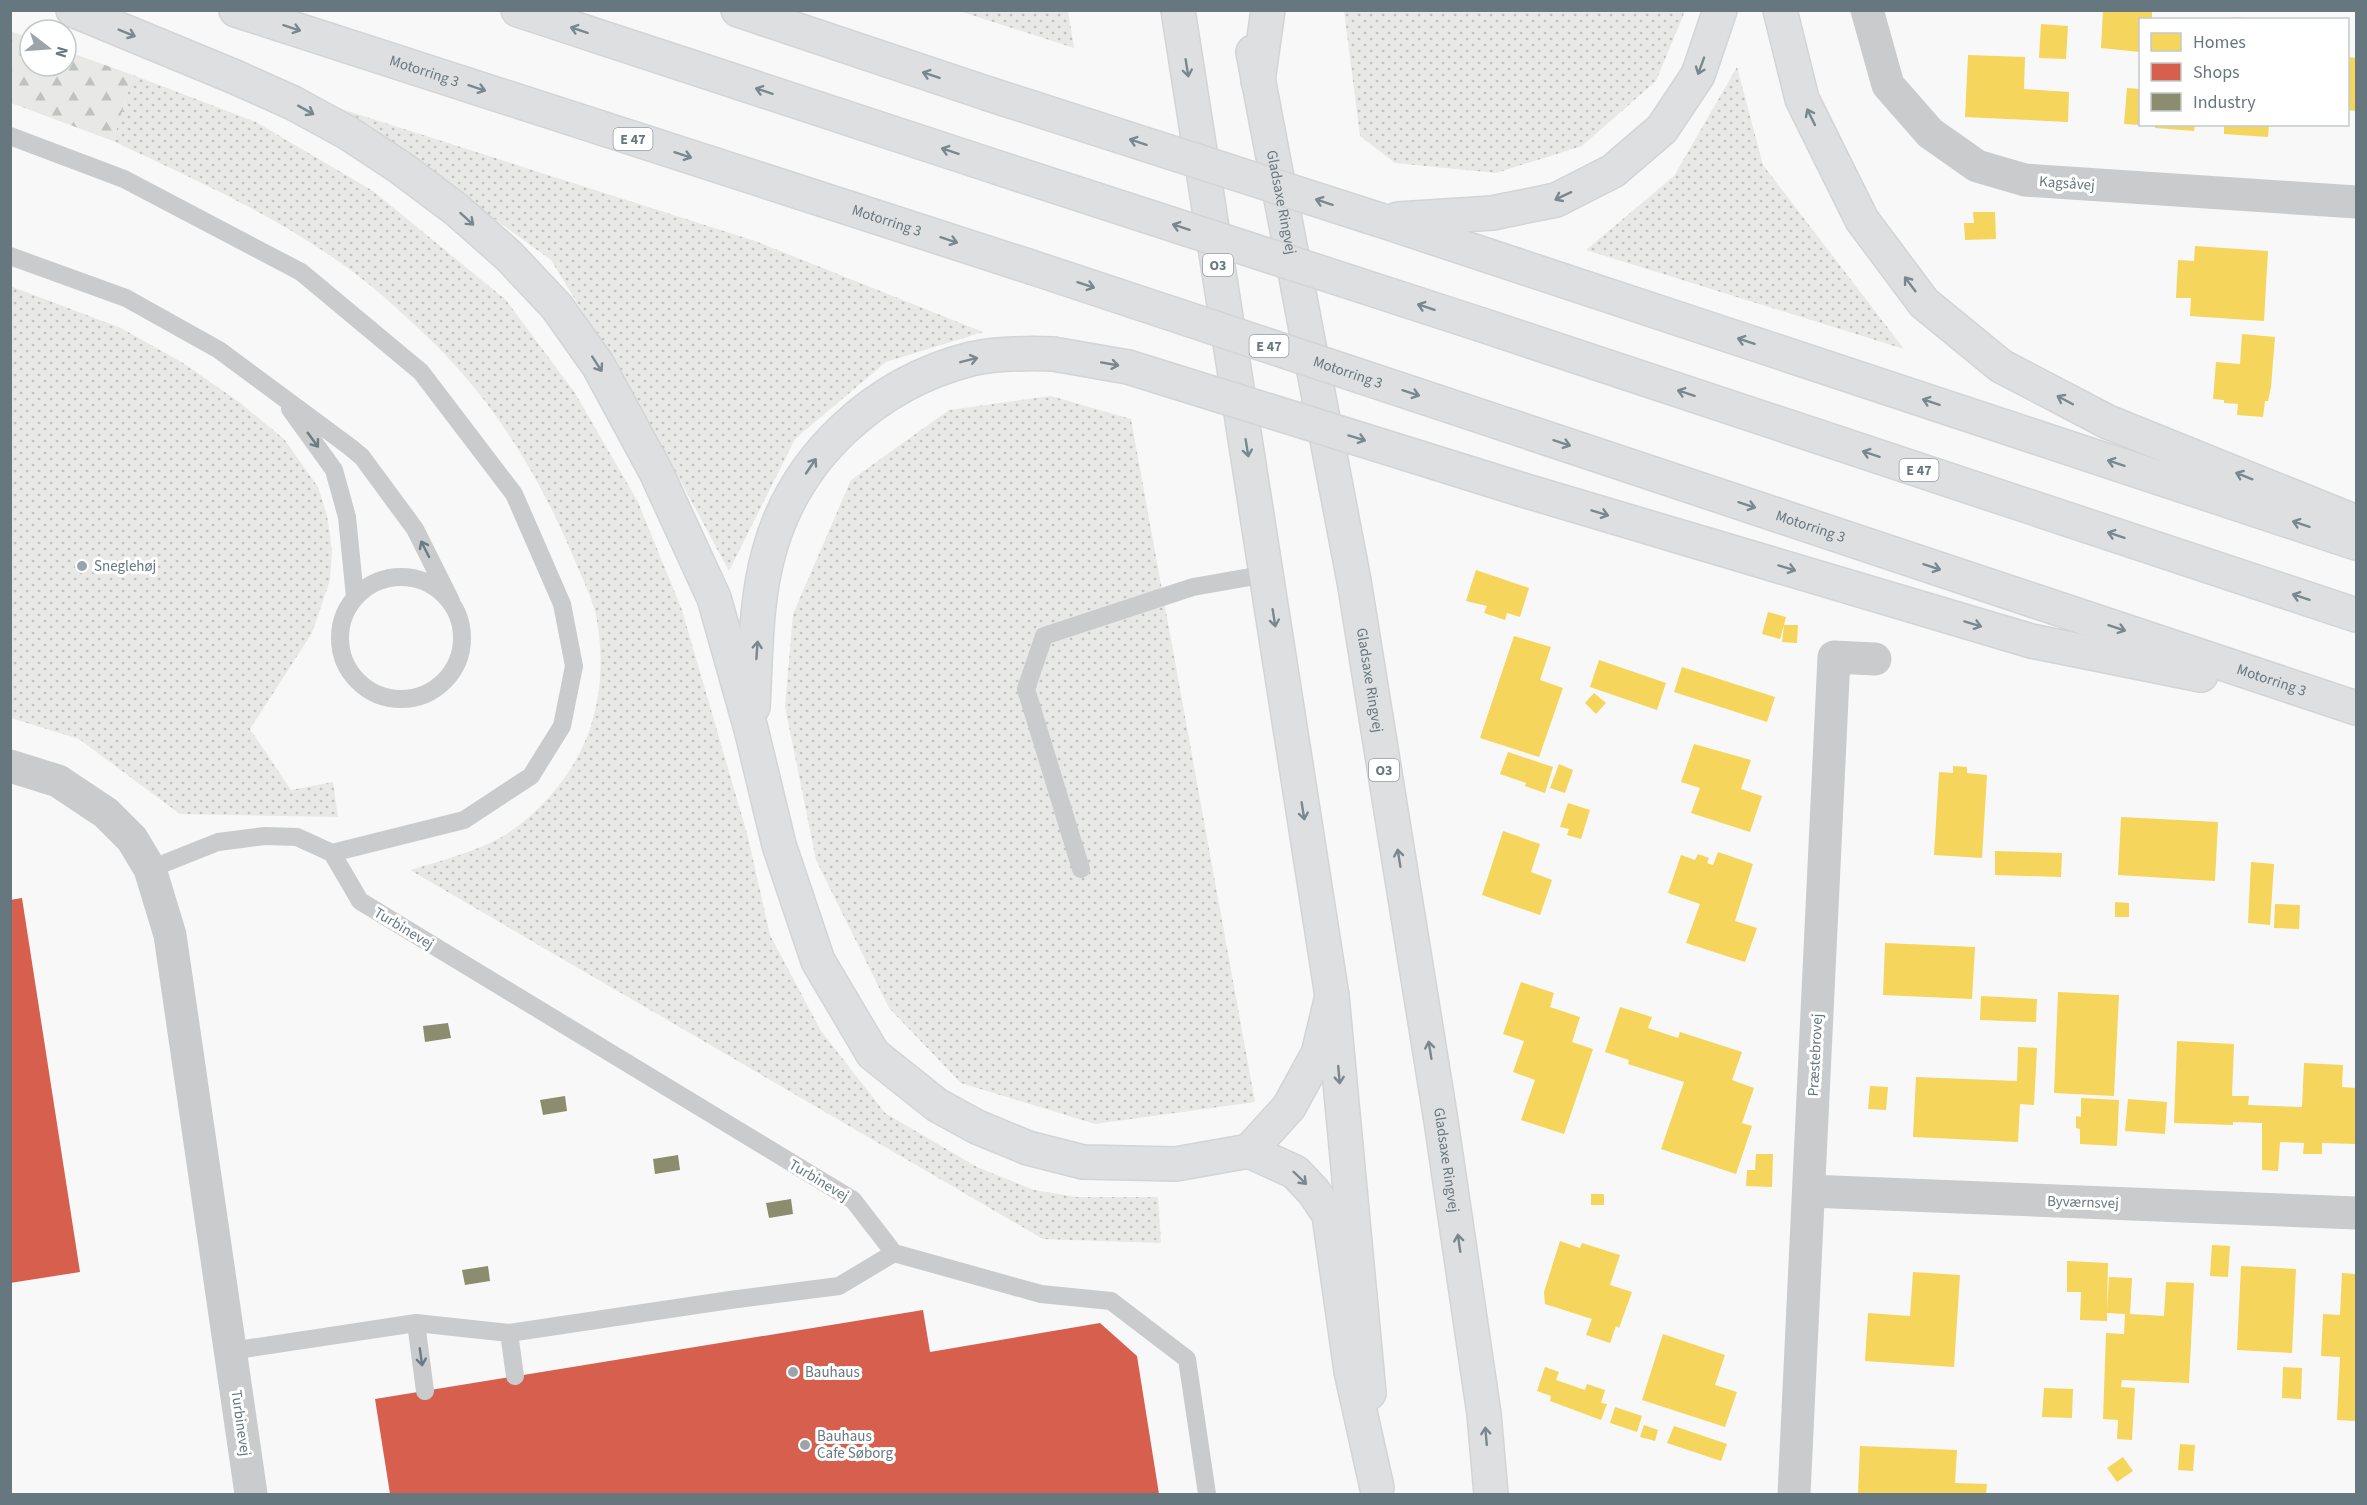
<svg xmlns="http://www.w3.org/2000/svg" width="2367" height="1505" viewBox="0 0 2367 1505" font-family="'Source Sans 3',sans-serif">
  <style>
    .grass { fill: url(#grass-dots) }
    .forest { fill: url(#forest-firs) }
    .homes { fill: #f6d55c }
    .shops { fill: #d6604d }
    .industry { fill: #8c8c6e }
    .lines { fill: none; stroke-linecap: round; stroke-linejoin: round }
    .primary-casing { stroke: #d4d4d5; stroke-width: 36 }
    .highway-casing { stroke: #d3d4d5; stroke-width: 36 }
    .lane { stroke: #c9cbcc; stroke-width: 18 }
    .street { stroke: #c9cbcc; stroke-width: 33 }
    .primary { stroke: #dedfe0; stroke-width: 33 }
    .highway { stroke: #dedfe0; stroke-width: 33 }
    .highway-bridge-casing { stroke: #d3d4d5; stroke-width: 36; stroke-linecap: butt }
    .highway-bridge { stroke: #dedfe0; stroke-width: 33 }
    .oneway { stroke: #79878e }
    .oneway2 { stroke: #6c7b83 }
    .poi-dot { fill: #9aa4a9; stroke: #fff; stroke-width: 2 }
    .labels { text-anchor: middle; stroke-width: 6; stroke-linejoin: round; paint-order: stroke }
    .shield { fill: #fff; stroke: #95a0a5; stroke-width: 1.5 }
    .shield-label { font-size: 14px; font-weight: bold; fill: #67777f }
    .street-label { font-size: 15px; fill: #67777f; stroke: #fff }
    .poi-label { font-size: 15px; fill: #67777f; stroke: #fff; text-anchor: start }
  </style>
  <defs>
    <pattern id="grass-dots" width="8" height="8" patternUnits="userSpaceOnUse" patternTransform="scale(1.5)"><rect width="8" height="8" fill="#e8e9e6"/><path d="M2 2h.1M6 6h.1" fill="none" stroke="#c0c2c0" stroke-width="1.8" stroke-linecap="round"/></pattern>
    <pattern id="forest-firs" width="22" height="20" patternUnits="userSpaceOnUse" patternTransform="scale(1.5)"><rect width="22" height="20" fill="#e8e9e6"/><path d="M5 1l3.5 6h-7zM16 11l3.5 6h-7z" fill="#c0c2c0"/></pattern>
  </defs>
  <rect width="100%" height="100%" fill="#f8f8f8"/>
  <path class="grass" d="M 959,11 L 1068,11 L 1074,48 Z
    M 1344,11 L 1344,10 L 1685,11 L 1656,81 L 1582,146 L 1496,173 L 1395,163 L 1360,136 Z
    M 1737,67 L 1763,165 L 1904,349 L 1586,250 L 1674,176 Z
    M 133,75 L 256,122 L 373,191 L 506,300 L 575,393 L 638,502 L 682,610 L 748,837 L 770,935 L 821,1031 L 885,1113 L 977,1167 L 1034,1190 L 1077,1197 L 1158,1197 L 1161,1243 L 1043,1239 L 410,870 C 440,861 472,853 500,838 C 526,823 548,801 565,777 C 599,730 607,672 596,615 C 592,599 584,581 577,566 C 550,499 514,434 467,379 C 442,349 413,323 384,297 C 305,228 206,185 113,141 Z
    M 335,107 L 755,241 L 983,332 L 886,362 L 795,439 L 729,571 L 639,404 L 551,260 L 411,158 Z
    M 10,286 L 121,328 L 183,363 L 239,402 L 284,439 L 318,487 L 327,515 L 332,550 L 330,580 L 312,633 L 250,729 L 291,790 L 333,782 L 338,817 L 180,814 L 79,739 L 11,718 Z
    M 1051,396 L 1131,419 L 1255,1102 L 1095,1124 L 961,1083 L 889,1008 L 816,860 L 785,707 L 793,614 L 851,480 L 949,410 Z"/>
  <path class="forest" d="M 10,31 L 30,38 L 30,66 L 66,66 L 66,51 L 133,75 L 113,141 L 11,103 Z"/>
  <path class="homes" d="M 2103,10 L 2152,10 L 2152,20 L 2140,20 L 2140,52 L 2101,48 Z
    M 2232,17 L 2247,18 L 2247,20 L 2232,20 Z
    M 2041,24 L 2068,26 L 2066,59 L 2039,58 Z
    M 1968,55 L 2025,57 L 2024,89 L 2069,92 L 2068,122 L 1965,117 Z
    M 2348,57 L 2356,58 L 2356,111 L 2348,110 Z
    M 2127,88 L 2140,89 L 2140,125 L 2124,124 Z
    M 2155,124 L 2195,124 L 2194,131 L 2155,128 Z
    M 2224,124 L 2269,124 L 2268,137 L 2224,134 Z
    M 1973,212 L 1995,212 L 1996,239 L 1965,240 L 1964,223 L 1974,223 Z
    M 2195,246 L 2268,251 L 2264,321 L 2190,316 L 2191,298 L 2176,298 L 2178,260 L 2194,261 Z
    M 2242,334 L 2275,337 L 2271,387 L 2268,401 L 2265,401 L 2263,417 L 2237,415 L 2238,404 L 2224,403 L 2224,400 L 2213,399 L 2216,362 L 2240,364 Z
    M 1476,570 L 1529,588 L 1520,617 L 1507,613 L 1505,620 L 1484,613 L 1487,606 L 1466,601 Z
    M 1768,612 L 1786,617 L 1784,625 L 1798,625 L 1797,643 L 1782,642 L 1784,625 L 1780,639 L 1762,634 Z
    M 1514,636 L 1551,647 L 1540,680 L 1563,688 L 1539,757 L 1480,738 Z
    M 1599,660 L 1666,683 L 1657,710 L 1590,687 Z
    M 1682,667 L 1775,697 L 1767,722 L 1674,692 Z
    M 1594,693 L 1606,703 L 1596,714 L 1585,703 Z
    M 1694,744 L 1751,760 L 1741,789 L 1762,796 L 1750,832 L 1691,813 L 1700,788 L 1681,782 Z
    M 1508,752 L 1553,767 L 1545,793 L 1525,786 L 1526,783 L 1500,774 Z
    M 1559,764 L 1573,770 L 1565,793 L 1550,788 Z
    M 1953,766 L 1967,767 L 1967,773 L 1987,775 L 1982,858 L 1934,855 L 1939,772 L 1953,773 Z
    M 1568,803 L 1590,810 L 1581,839 L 1567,835 L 1569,829 L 1560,827 Z
    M 2121,817 L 2218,822 L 2215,881 L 2118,875 Z
    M 1503,831 L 1540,844 L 1531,872 L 1552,880 L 1540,915 L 1482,895 Z
    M 1995,851 L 2062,853 L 2061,877 L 1995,875 Z
    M 1718,852 L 1753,864 L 1735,921 L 1757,928 L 1745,962 L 1686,943 L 1700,904 L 1668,893 L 1681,855 L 1695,860 L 1698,854 L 1709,858 L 1707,863 L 1713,865 Z
    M 2251,862 L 2274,864 L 2270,925 L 2248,923 Z
    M 2115,902 L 2129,903 L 2129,917 L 2115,917 Z
    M 2275,904 L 2300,905 L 2299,929 L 2274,928 Z
    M 1885,943 L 1975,947 L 1972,999 L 1883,995 Z
    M 1521,982 L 1554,993 L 1550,1007 L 1580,1017 L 1572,1042 L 1593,1049 L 1564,1134 L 1521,1120 L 1535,1080 L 1513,1072 L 1524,1041 L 1503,1034 Z
    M 2058,992 L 2119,995 L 2114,1096 L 2054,1093 Z
    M 1981,996 L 2037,999 L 2036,1022 L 1980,1020 Z
    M 1620,1007 L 1652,1017 L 1648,1028 L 1678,1038 L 1680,1032 L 1742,1052 L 1732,1080 L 1754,1088 L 1742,1123 L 1752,1126 L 1736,1174 L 1661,1149 L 1684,1082 L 1628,1064 L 1629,1060 L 1605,1052 Z
    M 2177,1041 L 2234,1044 L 2232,1096 L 2249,1096 L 2248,1105 L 2302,1107 L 2304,1063 L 2343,1065 L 2342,1087 L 2356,1088 L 2356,1144 L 2322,1143 L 2322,1154 L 2303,1154 L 2304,1143 L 2280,1142 L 2278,1171 L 2262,1170 L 2262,1123 L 2233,1122 L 2233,1125 L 2174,1123 Z
    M 2018,1047 L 2037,1048 L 2034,1105 L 2020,1104 L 2018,1142 L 1913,1137 L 1916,1077 L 2017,1081 Z
    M 1870,1086 L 1888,1087 L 1886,1110 L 1868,1109 Z
    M 2081,1098 L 2119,1100 L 2117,1146 L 2080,1144 L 2080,1129 L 2076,1128 L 2076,1116 L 2081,1117 Z
    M 2128,1099 L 2167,1102 L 2165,1134 L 2125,1131 Z
    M 1756,1154 L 1773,1154 L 1772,1187 L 1746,1186 L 1747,1170 L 1755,1170 Z
    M 1591,1194 L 1604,1194 L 1604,1205 L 1591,1205 Z
    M 1560,1241 L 1580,1248 L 1582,1243 L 1620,1255 L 1610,1285 L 1632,1292 L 1619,1328 L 1616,1326 L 1610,1343 L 1586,1335 L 1592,1319 L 1545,1304 L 1544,1292 Z
    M 2212,1245 L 2230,1246 L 2228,1277 L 2210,1276 Z
    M 2067,1261 L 2108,1263 L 2107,1310 L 2109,1277 L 2132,1278 L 2130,1314 L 2164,1316 L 2166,1282 L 2194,1283 L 2189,1383 L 2122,1380 L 2121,1387 L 2135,1388 L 2132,1440 L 2117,1439 L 2118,1420 L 2103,1419 L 2106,1333 L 2124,1334 L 2125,1314 L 2107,1313 L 2107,1321 L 2080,1320 L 2081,1292 L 2067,1292 Z
    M 2241,1266 L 2296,1269 L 2292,1353 L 2237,1350 Z
    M 1913,1272 L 1960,1275 L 1954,1367 L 1865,1361 L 1868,1313 L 1910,1316 Z
    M 2342,1273 L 2356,1274 L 2356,1421 L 2337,1420 L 2340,1357 L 2321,1356 L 2323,1314 L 2340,1315 Z
    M 1663,1334 L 1725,1355 L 1715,1385 L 1737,1392 L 1725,1427 L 1642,1400 Z
    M 1545,1367 L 1559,1372 L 1556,1380 L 1585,1390 L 1587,1384 L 1605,1390 L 1601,1403 L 1607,1404 L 1601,1420 L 1550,1401 L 1551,1396 L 1537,1391 Z
    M 2283,1367 L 2302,1368 L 2301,1399 L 2282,1398 Z
    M 2044,1388 L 2073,1389 L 2072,1418 L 2042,1417 Z
    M 1615,1407 L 1642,1416 L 1637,1432 L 1610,1423 Z
    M 1644,1425 L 1658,1430 L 1655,1441 L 1640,1437 Z
    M 1674,1426 L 1727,1444 L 1721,1461 L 1667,1443 Z
    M 2180,1444 L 2195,1445 L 2193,1471 L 2178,1470 Z
    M 1860,1446 L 1957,1450 L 1955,1483 L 1987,1484 L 1986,1494 L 1858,1494 Z
    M 2123,1457 L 2133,1471 L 2117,1482 L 2107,1468 Z"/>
  <path class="shops" d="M 22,898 L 80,1272 L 10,1283 L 10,900 Z
    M 923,1310 L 930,1352 L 1100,1323 L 1137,1356 L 1159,1494 L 390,1494 L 375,1399 Z"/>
  <path class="industry" d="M 448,1023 L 451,1038 L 425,1042 L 423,1026 Z
    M 565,1096 L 567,1111 L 543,1115 L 540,1100 Z
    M 678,1155 L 680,1170 L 655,1174 L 653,1159 Z
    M 791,1199 L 793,1214 L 769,1218 L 766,1203 Z
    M 488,1266 L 490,1281 L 465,1285 L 462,1270 Z"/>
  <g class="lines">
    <defs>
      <g id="primary">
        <path d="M 1178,10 L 1332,996 L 1369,1393"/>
        <path id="s1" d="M 1253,52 L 1354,581 L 1441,1121 L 1484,1414 L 1491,1494"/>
      </g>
      <g id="highway">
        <path d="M 73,10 L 235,77 L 293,103 L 348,133 L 401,168 L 457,210 L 509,256 L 557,307 L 598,365 L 656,472 L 714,598 L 751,729 L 779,845 L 818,961 L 873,1054 L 937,1105 L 977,1127 L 1028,1148 L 1083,1162 L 1176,1164 L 1249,1151 L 1295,1172 L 1314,1192 L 1329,1215 L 1351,1371 L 1377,1488"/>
        <path id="s2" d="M 236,10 L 1031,267"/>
        <path d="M 518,10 L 1005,170"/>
        <path d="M 738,10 L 986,93"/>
        <path d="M 1780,10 L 1802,99 L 1862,220 L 1924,303 L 2001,366 L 2108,422 L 2356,522"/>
        <path d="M 1258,81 L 1268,10"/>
        <path d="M 1398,219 L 1492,213 L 1556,200 L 1613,171 L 1662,129 L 1698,75 L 1720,10"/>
        <path d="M 1380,220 L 2356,543"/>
        <path d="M 1482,325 L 2356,615"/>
        <path id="s3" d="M 1507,425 L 2356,708"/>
        <path d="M 1523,490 L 2031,641 L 2201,675"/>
        <path d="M 753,707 C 756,655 755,602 769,552 C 795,456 876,383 971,359 C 998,353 1025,353 1053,354"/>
        <path d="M 1249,1151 L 1289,1107 L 1318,1054 L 1332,996"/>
      </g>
    </defs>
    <use href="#primary" class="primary-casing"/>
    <use href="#highway" class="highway-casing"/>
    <path class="lane" d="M 10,136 L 124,179 L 301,272 L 421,372 L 514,494 L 562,604 L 574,666 L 562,726 L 531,776 L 464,820 L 332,853
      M 10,256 L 126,298 L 219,350 L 350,447 L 362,457 L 415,529 L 451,601
      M 290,409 L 334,470 L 347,517 L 355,597
      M340 638a61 61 0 1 1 122 0a61 61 0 1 1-122 0Z
      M 150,869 L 218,842 L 265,836 L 297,837 L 332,853 L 360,901 L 853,1200 L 894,1253 L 839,1286 L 730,1300 L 509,1333 L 416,1323 L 231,1351
      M 1081,869 L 1026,689 L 1044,636 L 1193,587 L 1267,574
      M 894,1253 L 1041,1294 L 1111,1301 L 1187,1359 L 1207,1494
      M 416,1323 L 425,1391
      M 509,1333 L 515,1376"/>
    <path class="street" d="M 1867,10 L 1888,85 L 1930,133 L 1977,166 L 2025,180 L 2356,202
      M 10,766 L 58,781 L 106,813 L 132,839 L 150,869 L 170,935 L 251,1494
      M 1809,1191 L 2356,1213
      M 1794,1494 L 1834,657 L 1875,659"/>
    <use href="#primary" class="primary"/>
    <use href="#highway" class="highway"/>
    <defs>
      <g id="highway-bridge">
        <path d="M 986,93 L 1380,220"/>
        <path d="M 1005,170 L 1482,325"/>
        <path id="s4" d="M 1031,267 L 1507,425"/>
        <path d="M 1053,354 L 1128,367 L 1523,490"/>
      </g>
    </defs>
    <use href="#highway-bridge" class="highway-bridge-casing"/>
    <use href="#highway-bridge" class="highway-bridge"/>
  </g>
  <defs><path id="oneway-shaft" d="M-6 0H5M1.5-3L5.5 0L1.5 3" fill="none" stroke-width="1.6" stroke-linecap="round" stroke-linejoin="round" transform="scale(1.5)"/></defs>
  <g class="oneway">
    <use href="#oneway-shaft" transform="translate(292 28) rotate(18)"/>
    <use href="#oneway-shaft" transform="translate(579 30) rotate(-162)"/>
    <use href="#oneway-shaft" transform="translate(127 33) rotate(22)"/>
    <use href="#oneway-shaft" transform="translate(1701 66) rotate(110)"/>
    <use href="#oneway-shaft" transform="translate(1187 68) rotate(81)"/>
    <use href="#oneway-shaft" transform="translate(931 75) rotate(-162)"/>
    <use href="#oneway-shaft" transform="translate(477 88) rotate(18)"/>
    <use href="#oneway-shaft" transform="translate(764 91) rotate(-162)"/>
    <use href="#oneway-shaft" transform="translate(306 110) rotate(29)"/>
    <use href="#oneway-shaft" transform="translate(1811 117) rotate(-116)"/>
    <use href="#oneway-shaft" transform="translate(1138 142) rotate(-162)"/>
    <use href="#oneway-shaft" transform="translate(950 151) rotate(-162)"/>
    <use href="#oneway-shaft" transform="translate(683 155) rotate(18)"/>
    <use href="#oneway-shaft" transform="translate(1563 196) rotate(155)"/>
    <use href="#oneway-shaft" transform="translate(1324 202) rotate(-162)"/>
    <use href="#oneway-shaft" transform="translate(467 219) rotate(42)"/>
    <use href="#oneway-shaft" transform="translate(1181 227) rotate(-162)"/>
    <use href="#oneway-shaft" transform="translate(949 240) rotate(18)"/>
    <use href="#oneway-shaft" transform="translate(1910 284) rotate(-127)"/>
    <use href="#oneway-shaft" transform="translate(1086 285) rotate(18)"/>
    <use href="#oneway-shaft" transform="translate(1426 307) rotate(-162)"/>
    <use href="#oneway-shaft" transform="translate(1746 341) rotate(-162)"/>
    <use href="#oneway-shaft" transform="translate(969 360) rotate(-14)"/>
    <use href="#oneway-shaft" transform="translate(597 364) rotate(57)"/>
    <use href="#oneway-shaft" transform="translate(1110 364) rotate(10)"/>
    <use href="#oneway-shaft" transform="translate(1411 393) rotate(18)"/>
    <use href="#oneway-shaft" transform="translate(1686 393) rotate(-162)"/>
    <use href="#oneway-shaft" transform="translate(2065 400) rotate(-152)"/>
    <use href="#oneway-shaft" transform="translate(1931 402) rotate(-162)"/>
    <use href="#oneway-shaft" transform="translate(1357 438) rotate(17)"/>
    <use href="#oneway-shaft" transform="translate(1562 443) rotate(18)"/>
    <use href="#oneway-shaft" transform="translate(1247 448) rotate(81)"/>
    <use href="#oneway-shaft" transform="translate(1871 454) rotate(-162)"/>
    <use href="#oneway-shaft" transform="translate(2116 463) rotate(-162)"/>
    <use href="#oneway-shaft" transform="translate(811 466) rotate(-56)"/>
    <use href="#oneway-shaft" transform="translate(2244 476) rotate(-158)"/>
    <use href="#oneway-shaft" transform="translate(1747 505) rotate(18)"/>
    <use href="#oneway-shaft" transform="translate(1600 513) rotate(17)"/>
    <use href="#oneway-shaft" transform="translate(2301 524) rotate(-162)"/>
    <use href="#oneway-shaft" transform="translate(2116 535) rotate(-162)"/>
    <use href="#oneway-shaft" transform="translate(1932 567) rotate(18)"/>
    <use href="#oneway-shaft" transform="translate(1787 568) rotate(17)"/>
    <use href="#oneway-shaft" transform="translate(2301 597) rotate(-162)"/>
    <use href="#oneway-shaft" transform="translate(1274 618) rotate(81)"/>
    <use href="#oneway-shaft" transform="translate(1973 624) rotate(17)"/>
    <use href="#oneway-shaft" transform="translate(2117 628) rotate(18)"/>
    <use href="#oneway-shaft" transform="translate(757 650) rotate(-86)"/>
    <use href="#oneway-shaft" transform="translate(1303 811) rotate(81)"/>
    <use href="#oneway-shaft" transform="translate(1399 858) rotate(-99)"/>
    <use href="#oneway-shaft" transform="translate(1430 1050) rotate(-99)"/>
    <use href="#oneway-shaft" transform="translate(1339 1075) rotate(85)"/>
    <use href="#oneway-shaft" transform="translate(1300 1178) rotate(44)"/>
    <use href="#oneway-shaft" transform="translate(1459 1243) rotate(-98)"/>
    <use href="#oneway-shaft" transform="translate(1486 1436) rotate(-95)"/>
  </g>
  <g class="oneway2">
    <use href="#oneway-shaft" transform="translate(313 440) rotate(54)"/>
    <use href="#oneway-shaft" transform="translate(425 549) rotate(-117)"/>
    <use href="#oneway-shaft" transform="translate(421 1357) rotate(82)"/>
  </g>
  <g class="poi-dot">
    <circle cx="82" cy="566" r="6"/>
    <circle cx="793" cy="1372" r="6"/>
    <circle cx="805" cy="1445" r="6"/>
  </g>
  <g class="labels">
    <g class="shield">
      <rect x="613.5" y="128" width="39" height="22" rx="4.5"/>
      <rect x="1203" y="254" width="30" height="22" rx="4.5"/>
      <rect x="1249.5" y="335" width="39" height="22" rx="4.5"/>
      <rect x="1899.5" y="459" width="39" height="22" rx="4.5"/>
      <rect x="1369" y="759" width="30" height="22" rx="4.5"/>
    </g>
    <g class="shield-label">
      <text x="633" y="144">E 47</text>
      <text x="1218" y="270">O3</text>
      <text x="1269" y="351">E 47</text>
      <text x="1919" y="475">E 47</text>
      <text x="1384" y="775">O3</text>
    </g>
    <g class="street-label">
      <text dy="5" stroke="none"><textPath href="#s2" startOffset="198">Motorring 3</textPath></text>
      <text transform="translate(2067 183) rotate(4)" y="5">Kagsåvej</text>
      <text dy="5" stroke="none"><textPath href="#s1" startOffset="153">Gladsaxe Ringvej</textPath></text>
      <text dy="5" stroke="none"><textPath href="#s2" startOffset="684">Motorring 3</textPath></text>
      <text dy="5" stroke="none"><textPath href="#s4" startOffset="334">Motorring 3</textPath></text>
      <text dy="5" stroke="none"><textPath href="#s3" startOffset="320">Motorring 3</textPath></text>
      <text dy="5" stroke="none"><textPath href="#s1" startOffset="639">Gladsaxe Ringvej</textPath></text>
      <text dy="5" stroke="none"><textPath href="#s3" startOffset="806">Motorring 3</textPath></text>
      <text transform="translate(404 928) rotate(31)" y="5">Turbinevej</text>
      <text transform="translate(1815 1055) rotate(-87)" y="5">Præstebrovej</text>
      <text dy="5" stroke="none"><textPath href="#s1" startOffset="1125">Gladsaxe Ringvej</textPath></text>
      <text transform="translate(819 1180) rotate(31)" y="5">Turbinevej</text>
      <text transform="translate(2083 1202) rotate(2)" y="5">Byværnsvej</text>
      <text transform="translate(241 1423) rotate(82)" y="5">Turbinevej</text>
    </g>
    <g class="poi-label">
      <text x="94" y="571">Sneglehøj</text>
      <text x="805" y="1377">Bauhaus</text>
      <text x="817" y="1441">Bauhaus<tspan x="817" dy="17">Cafe Søborg</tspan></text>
    </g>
  </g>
  <rect width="2367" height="1505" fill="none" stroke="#67777f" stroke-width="24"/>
  <rect x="2139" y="18" width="210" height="108" fill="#ffffff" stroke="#c2c9cc" stroke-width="1.5"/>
  <rect x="2151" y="33" width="30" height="18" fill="#f6d55c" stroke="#c2c9cc" stroke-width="1.5"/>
  <text x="2193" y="48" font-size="18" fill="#67777f">Homes</text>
  <rect x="2151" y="63" width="30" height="18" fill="#d6604d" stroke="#c2c9cc" stroke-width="1.5"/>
  <text x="2193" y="78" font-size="18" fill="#67777f">Shops</text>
  <rect x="2151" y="93" width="30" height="18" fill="#8c8c6e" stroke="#c2c9cc" stroke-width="1.5"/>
  <text x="2193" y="108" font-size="18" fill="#67777f">Industry</text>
  <g transform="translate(48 48) rotate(107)"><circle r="28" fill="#ffffff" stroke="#c2c9cc" stroke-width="1.5"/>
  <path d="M0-4.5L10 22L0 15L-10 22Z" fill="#9aa4a9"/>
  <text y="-9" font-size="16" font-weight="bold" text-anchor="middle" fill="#67777f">N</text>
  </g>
</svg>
